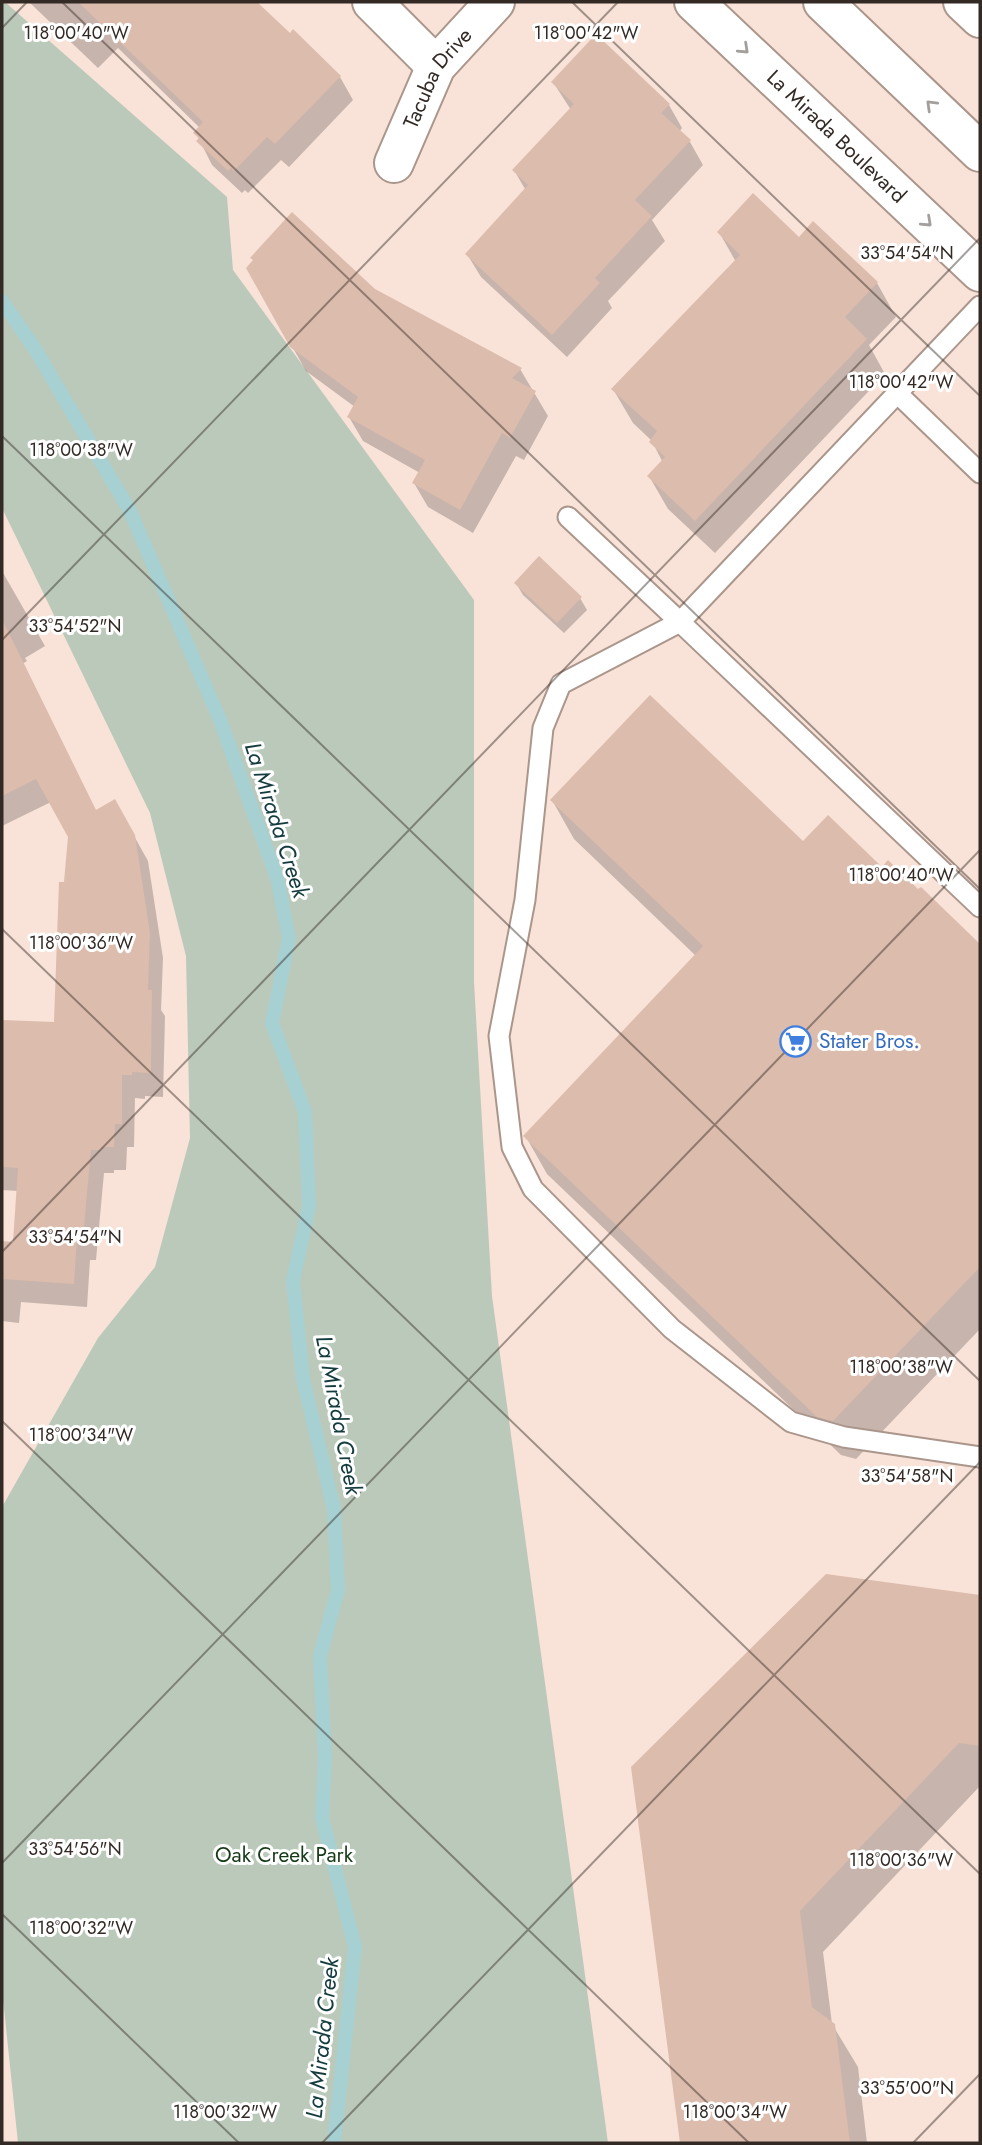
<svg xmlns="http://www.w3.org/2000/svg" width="982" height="2145" viewBox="0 0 982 2145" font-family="Jost,sans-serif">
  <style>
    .green { fill: #bbc9ba }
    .shadow { fill: #0003 }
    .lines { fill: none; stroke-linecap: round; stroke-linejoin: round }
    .stream { stroke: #a7d0d3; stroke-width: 14 }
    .building { fill: #dcbcac }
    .lane-casing { stroke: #ab968c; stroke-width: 23 }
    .street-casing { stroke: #ab968c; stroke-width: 42 }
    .primary-casing { stroke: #ab968c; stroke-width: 42 }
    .lane { stroke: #fff; stroke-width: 19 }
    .street { stroke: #fff; stroke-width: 38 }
    .primary { stroke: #fff; stroke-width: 38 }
    .oneway { stroke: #a39f9d }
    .ticks { fill: none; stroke: #332a26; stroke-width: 2; stroke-opacity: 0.45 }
    .labels { text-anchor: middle; stroke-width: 6; stroke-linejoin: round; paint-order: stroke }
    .street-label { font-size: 21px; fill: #332a26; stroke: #fff }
    .shop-label { font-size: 21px; fill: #366cbe; stroke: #fff; text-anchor: start }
    .park-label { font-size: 21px; fill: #163916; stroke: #fff }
    .water-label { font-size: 23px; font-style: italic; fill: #143b3e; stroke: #fff }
    .ticks-label { font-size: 18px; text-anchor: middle; fill: #332a26; stroke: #fff; stroke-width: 6; stroke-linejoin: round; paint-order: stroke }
  </style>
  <rect width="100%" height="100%" fill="#f9e2d7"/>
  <path class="green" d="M 2,2 L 5,2 L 227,197 L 233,270 L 474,600 L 474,982 L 492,1296 L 608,2143 L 18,2143 L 2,1989 L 2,1507 L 98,1338 L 155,1267 L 190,1138 L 186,956 L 150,813 L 2,508 Z"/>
  <path class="shadow" d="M 29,2 L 254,2 L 290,35 L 340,77 L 353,100 L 289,167 L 281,160 L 248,193 L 245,190 L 242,193 L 212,165 L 196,133 L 200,128 L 118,48 L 98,68 Z
    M 553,82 L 669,105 L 682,128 L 679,132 L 690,142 L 703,165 L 652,220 L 665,241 L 608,301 L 612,308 L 567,357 L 481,277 L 467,254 L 525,189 L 514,170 L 571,110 Z
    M 813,224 L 877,283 L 896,317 L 869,345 L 885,374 L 715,553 L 668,509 L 649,476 L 662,461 L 652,441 L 633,423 L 613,389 L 736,262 L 719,232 L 799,239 Z
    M 248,268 L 374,290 L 520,369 L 548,416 L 524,460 L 516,456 L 473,533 L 428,507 L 414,483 L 420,473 L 363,441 L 349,417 L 355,407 L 306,371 Z
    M 2,571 L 45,646 L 25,658 L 27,661 L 22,664 L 96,812 L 115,802 L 148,861 L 163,958 L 161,1010 L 165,1016 L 163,1097 L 145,1096 L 145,1099 L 135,1098 L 134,1147 L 127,1147 L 126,1170 L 114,1170 L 114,1173 L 104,1173 L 96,1260 L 90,1260 L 87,1307 L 21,1302 L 19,1323 L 2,1321 L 2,1243 L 15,1244 L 18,1191 L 2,1190 L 2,1022 L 56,1024 L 70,837 L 51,802 L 2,826 Z
    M 516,583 L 580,598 L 587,610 L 564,633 L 523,595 Z
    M 552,800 L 803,843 L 883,870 L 918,892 L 921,889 L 980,946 L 980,1329 L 856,1459 L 841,1455 L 547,1174 L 525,1135 L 696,956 L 574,839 Z
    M 826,1576 L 980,1597 L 980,1786 L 823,1952 L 832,2024 L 858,2067 L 867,2143 L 681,2143 L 633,1768 Z"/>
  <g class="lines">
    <path class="stream" d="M 2,301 L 35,349 L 130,511 L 220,720 L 277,878 L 289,938 L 272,1023 L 305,1112 L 309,1206 L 293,1281 L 303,1379 L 334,1509 L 338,1590 L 320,1656 L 325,1758 L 322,1818 L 355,1947 L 334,2143"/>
  </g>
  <path class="building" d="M 78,2 L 257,2 L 290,33 L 293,29 L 341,76 L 275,144 L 267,137 L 234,171 L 231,168 L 228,171 L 196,141 L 199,138 L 193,133 L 203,122 Z
    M 596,34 L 670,104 L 661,113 L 691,140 L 635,200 L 652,216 L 595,278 L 600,283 L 552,335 L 465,254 L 528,185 L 512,170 L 574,104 L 551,82 Z
    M 753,193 L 799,237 L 813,221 L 878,282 L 845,317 L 867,339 L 695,521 L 647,476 L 665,457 L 649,442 L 657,431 L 611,389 L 740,255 L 717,232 Z
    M 292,212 L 375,289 L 522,368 L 512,378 L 536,391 L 510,438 L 502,433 L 460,510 L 412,483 L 425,460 L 347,417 L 358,397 L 290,347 L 246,268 L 253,260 L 250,258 Z
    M 539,556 L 582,597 L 557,623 L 514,583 Z
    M 2,619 L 96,810 L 115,799 L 135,835 L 150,933 L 148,990 L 152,990 L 151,1073 L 132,1072 L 132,1075 L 122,1075 L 122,1124 L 115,1124 L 114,1147 L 101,1147 L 101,1150 L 91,1150 L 83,1237 L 77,1236 L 74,1284 L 2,1279 L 2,1241 L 13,1242 L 18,1168 L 2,1167 L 2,1020 L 54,1022 L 59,882 L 64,882 L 68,837 L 36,779 L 2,796 Z
    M 650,695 L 803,841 L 828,815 L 882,867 L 888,860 L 918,889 L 921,887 L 980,944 L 980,1267 L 833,1421 L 817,1417 L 523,1136 L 703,946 L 550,800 Z
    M 826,1574 L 980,1595 L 980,1746 L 959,1743 L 800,1911 L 812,2007 L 835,2024 L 850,2143 L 680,2143 L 631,1767 Z"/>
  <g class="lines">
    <defs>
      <path id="lane" d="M 980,306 L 680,622 L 980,907
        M 898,394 L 980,473
        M 568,517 L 680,622 L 561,684 L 543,728 L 525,900 L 499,1036 L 512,1147 L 533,1189 L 672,1329 L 791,1422 L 844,1437 L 980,1457"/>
      <g id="street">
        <path d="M 372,2 L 436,66"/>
        <path d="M 963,2 L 980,18"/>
        <path id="s1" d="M 394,163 L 436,66 L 495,2"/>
      </g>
      <g id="primary">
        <path id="s2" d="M 694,2 L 980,272"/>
        <path d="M 823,2 L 980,152"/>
      </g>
    </defs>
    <use href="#lane" class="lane-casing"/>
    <use href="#street" class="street-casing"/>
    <use href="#primary" class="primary-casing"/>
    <use href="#lane" class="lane"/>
    <use href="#street" class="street"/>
    <use href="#primary" class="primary"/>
  </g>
  <defs><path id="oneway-chevron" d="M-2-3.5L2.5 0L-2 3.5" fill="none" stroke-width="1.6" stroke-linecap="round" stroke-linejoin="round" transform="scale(1.75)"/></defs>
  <g class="oneway">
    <use href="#oneway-chevron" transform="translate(744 49) rotate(43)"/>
    <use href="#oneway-chevron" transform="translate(931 105) rotate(-136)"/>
    <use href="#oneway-chevron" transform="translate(927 222) rotate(43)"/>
  </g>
  <path class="ticks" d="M 62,2 L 980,889M 572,2 L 980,396M 2,28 L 27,2M 2,436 L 980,1381M 2,640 L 618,2M 2,929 L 980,1874M 2,1252 L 980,238M 2,1421 L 749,2143M 2,1863 L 980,850M 2,1914 L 239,2143M 322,2143 L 980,1462M 913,2143 L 980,2074"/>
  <defs>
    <symbol id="supermarket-ring" viewBox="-11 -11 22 22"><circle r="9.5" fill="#fff" stroke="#3f7fe0" stroke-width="1.5"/><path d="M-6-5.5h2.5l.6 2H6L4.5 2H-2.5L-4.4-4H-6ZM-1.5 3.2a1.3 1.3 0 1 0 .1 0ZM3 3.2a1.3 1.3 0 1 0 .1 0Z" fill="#3f7fe0"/></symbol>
  </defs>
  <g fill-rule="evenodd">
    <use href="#supermarket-ring" x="778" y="1024" width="35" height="35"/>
  </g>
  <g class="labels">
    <g class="street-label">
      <text dy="7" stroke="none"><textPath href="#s1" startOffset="96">Tacuba Drive</textPath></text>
      <text dy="7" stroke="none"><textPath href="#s2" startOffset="196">La Mirada Boulevard</textPath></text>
    </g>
    <g class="shop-label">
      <text x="819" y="1048">Stater Bros.</text>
    </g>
    <g class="park-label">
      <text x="284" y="1862">Oak Creek Park</text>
    </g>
    <g class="water-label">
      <text transform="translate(277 820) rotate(72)" y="8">La Mirada Creek</text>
      <text transform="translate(339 1415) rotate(79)" y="8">La Mirada Creek</text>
      <text transform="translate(322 2038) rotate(-84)" y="8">La Mirada Creek</text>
    </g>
  </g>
  <g class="ticks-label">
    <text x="76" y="39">118°00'40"W</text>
    <text x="586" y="39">118°00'42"W</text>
    <text x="907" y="259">33°54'54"N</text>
    <text x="901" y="388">118°00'42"W</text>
    <text x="81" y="456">118°00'38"W</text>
    <text x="75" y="632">33°54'52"N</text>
    <text x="901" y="881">118°00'40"W</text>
    <text x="81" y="949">118°00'36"W</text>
    <text x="75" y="1243">33°54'54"N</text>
    <text x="901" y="1373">118°00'38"W</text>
    <text x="81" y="1441">118°00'34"W</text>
    <text x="907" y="1482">33°54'58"N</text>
    <text x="75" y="1855">33°54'56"N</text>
    <text x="901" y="1866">118°00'36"W</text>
    <text x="81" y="1934">118°00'32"W</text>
    <text x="907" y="2094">33°55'00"N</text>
    <text x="225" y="2118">118°00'32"W</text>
    <text x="735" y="2118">118°00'34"W</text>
  </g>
  <rect width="982" height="2145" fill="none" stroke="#332a26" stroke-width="7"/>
</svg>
